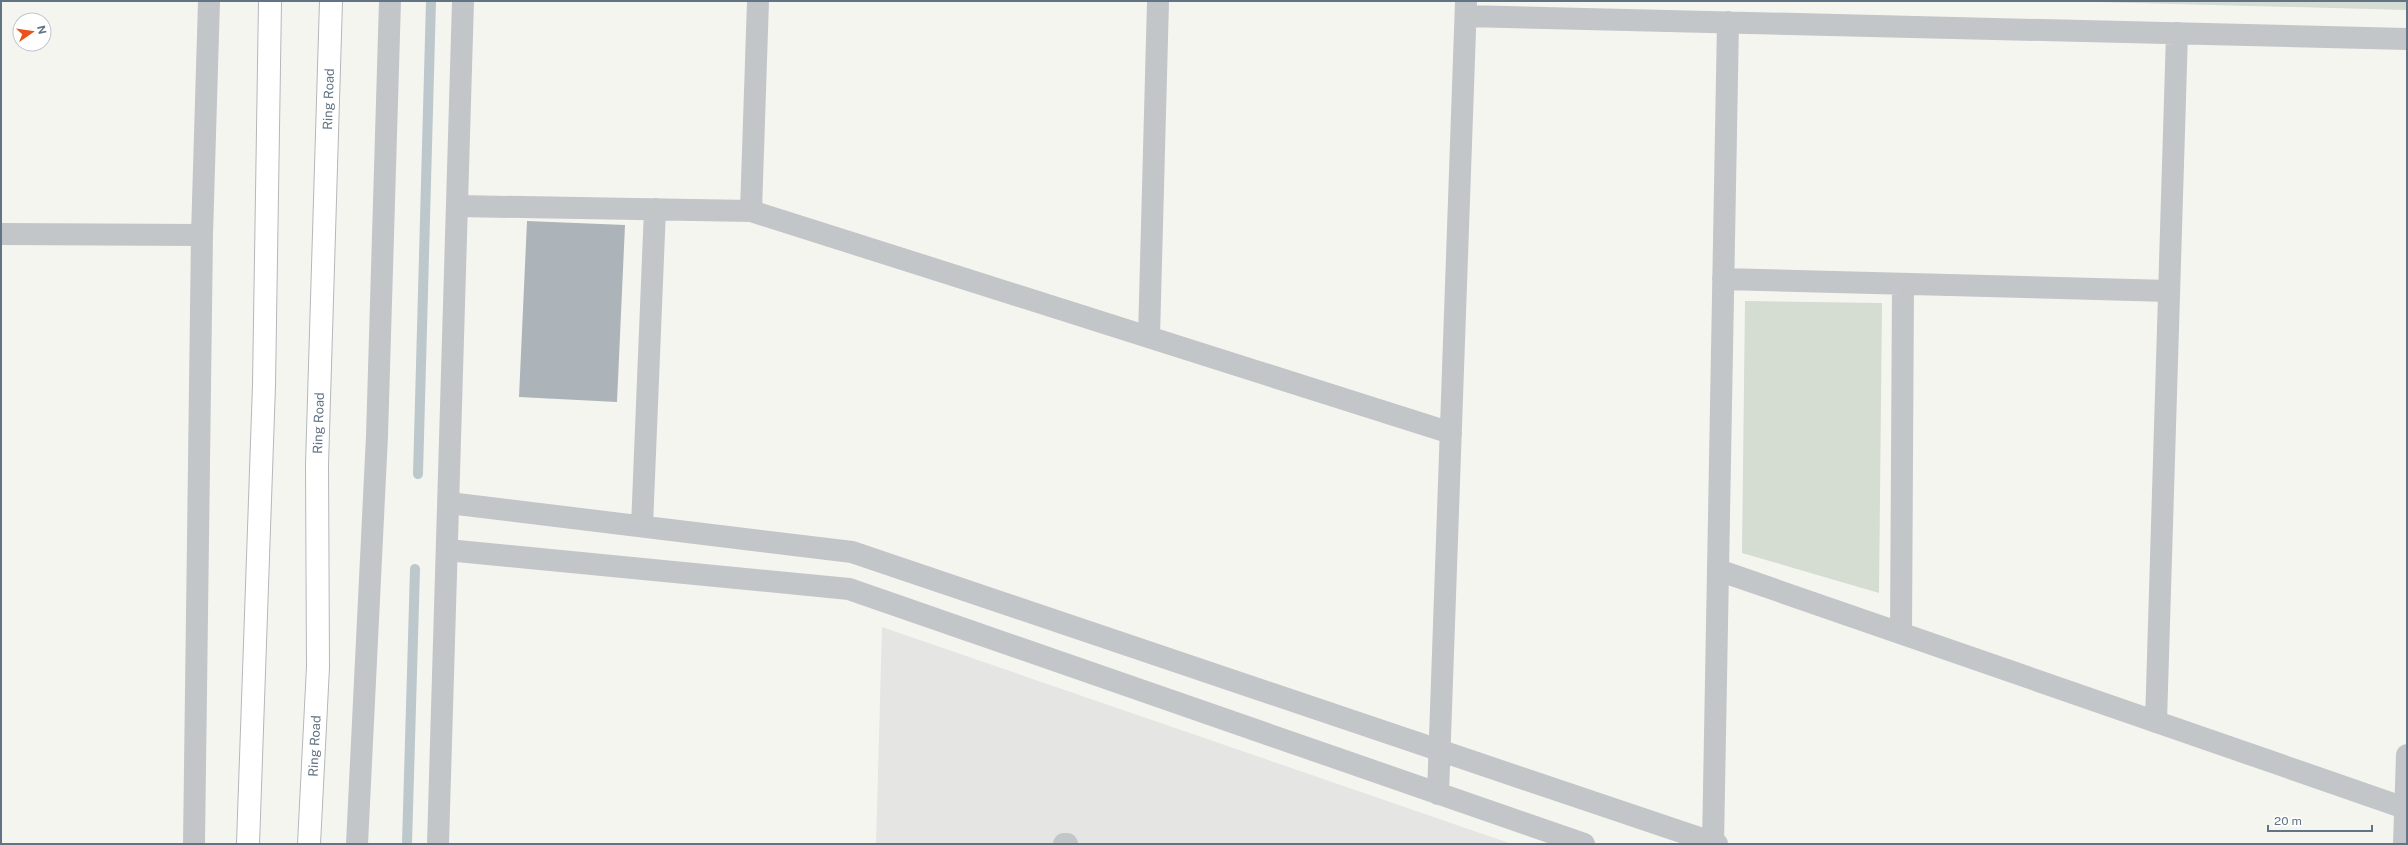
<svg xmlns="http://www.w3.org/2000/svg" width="2408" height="845" viewBox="0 0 2408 845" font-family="'Public Sans',sans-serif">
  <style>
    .built { fill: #e5e6e4 }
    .green { fill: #d5dcd1 }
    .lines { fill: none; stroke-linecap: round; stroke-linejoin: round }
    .stream { stroke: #bdc8cd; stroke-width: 10 }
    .building { fill: #acb3b9 }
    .highway-casing { stroke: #b4b8bb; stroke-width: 24 }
    .minor { stroke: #c2c6c9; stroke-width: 22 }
    .highway { stroke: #fff; stroke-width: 22 }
    .labels { text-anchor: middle; stroke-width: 4; stroke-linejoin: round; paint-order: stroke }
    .street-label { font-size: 13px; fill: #627383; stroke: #fff }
  </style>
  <rect width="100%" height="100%" fill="#f5f5f0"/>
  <path class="built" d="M 882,627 L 1512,844 L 876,844 Z"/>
  <path class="green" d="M 2059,1 L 2407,1 L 2407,10 Z
    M 1745,301 L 1882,303 L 1879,593 L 1742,553 Z"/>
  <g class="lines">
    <path class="stream" d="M 418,474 L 431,1
      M 407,844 L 415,569"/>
  </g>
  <path class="building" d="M 527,221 L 625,225 L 617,402 L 519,397 Z"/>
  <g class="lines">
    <defs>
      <path id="highway" d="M 248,844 L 264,385 L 270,1
        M 309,844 L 318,667 L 317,465 L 331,1"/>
    </defs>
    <use href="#highway" class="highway-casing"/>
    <path class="minor" d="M 1466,16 L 2407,39
      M 457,206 L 751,211 L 1451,433
      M 751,211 L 758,1
      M 1,234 L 202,235
      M 1723,279 L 2169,291
      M 1149,337 L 1158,1
      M 449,503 L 852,552 L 1717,844
      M 642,526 L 655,209
      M 447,550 L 849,589 L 1584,844
      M 1718,570 L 2405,808
      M 1901,633 L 1903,284
      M 2156,722 L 2177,33
      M 1438,794 L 1466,2
      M 194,844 L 202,235 L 209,1
      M 357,844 L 377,436 L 390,1
      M 438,844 L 463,1
      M 1064,844 L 1067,844
      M 1713,844 L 1728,22
      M 2404,844 L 2407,755"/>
    <use href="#highway" class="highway"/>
  </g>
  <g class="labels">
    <g class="street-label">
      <text transform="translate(328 99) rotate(-88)" y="5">Ring Road</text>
      <text transform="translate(318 423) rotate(-88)" y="5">Ring Road</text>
      <text transform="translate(314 746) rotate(-87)" y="5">Ring Road</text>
    </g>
  </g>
  <rect width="2408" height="845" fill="none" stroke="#627383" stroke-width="4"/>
  <g transform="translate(32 32) rotate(77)"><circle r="19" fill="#ffffff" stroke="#c0c7cd"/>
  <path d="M0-3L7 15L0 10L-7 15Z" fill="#ea521b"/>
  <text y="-6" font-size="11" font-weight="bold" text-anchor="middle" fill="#627383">N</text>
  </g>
  <path d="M2268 825v6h104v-6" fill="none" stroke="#627383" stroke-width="2"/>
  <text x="2274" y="825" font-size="12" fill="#627383" stroke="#ffffff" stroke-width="3" paint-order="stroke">20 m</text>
</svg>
